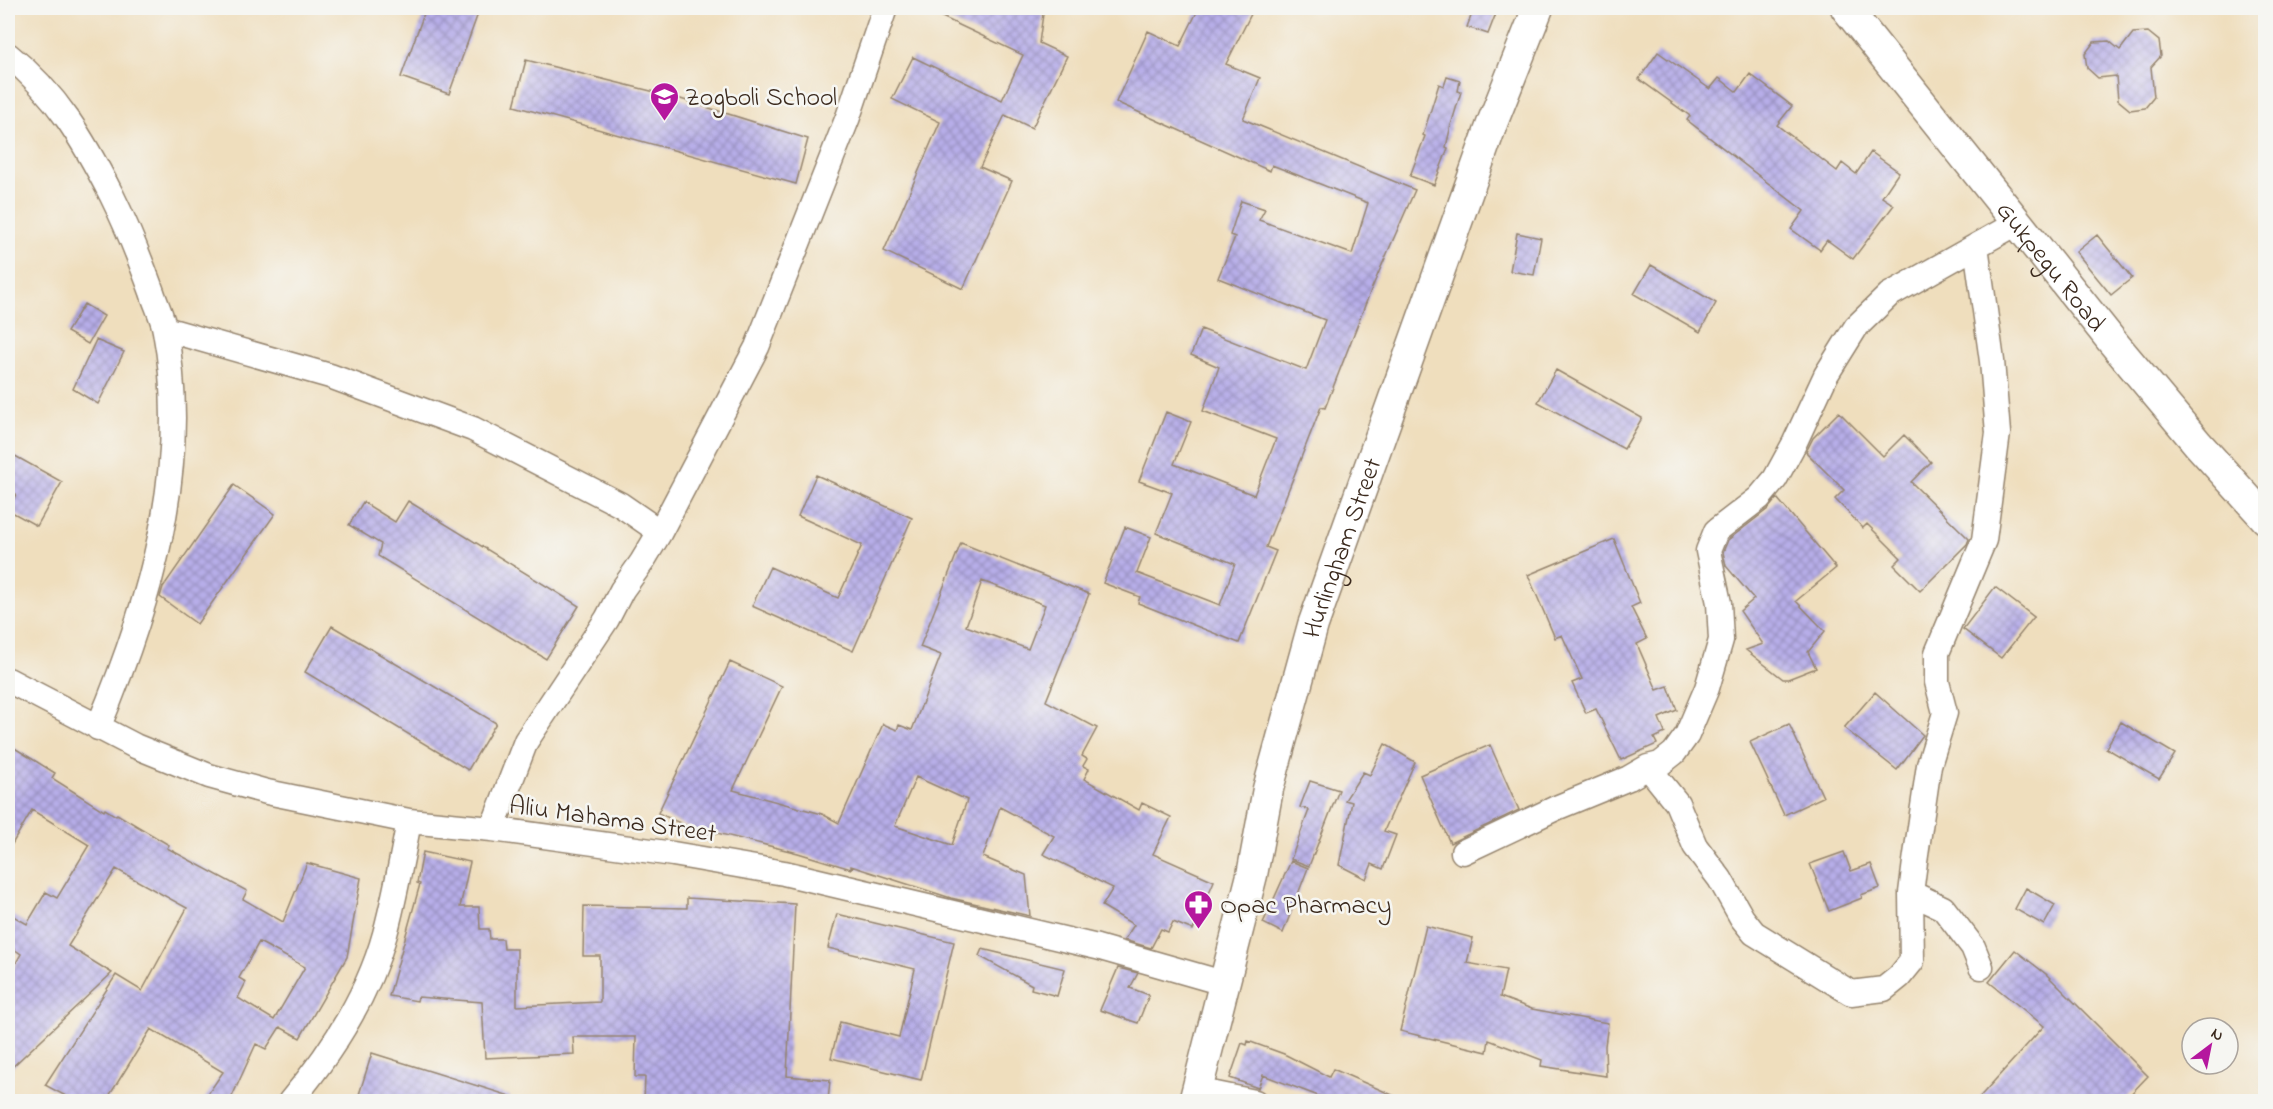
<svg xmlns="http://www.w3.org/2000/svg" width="2273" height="1109" viewBox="0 0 2273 1109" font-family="'Indie Flower',sans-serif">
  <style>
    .building { fill: url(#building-cross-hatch); fill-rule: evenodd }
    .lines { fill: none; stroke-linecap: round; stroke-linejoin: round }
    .minor-casing { stroke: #95846e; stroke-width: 27 }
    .tertiary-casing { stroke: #95846e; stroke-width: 33 }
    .minor { stroke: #fff; stroke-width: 24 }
    .tertiary { stroke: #fff; stroke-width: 30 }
    .labels { text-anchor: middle; stroke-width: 5; stroke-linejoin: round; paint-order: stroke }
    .poi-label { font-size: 26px; fill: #3b2a1e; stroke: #f6f6f2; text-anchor: start }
    .street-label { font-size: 26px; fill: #3b2a1e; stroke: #f6f6f2 }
  </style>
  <defs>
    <pattern id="building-cross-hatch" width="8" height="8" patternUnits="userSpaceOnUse" patternTransform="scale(1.5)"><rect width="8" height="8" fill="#b7aee9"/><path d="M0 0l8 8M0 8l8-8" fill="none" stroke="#968ebc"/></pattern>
  </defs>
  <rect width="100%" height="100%" fill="#f6f6f2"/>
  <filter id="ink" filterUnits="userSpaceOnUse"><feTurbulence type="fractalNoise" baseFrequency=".0167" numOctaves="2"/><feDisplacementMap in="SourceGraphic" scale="12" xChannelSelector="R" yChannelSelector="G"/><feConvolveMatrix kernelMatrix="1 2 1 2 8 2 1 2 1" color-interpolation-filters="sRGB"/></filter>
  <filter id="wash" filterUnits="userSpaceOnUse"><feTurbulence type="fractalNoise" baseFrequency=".008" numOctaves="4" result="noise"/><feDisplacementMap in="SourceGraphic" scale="24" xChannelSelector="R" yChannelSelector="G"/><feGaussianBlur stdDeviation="1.35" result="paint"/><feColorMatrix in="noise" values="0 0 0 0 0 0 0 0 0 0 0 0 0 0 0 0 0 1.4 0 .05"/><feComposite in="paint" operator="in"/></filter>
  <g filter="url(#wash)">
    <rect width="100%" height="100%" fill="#efdebd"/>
    <g id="blocks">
      <path class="building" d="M 426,8 L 480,8 L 449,94 L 401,77 Z
        M 923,8 L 1029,8 L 1043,14 L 1039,43 L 1067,56 L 1032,128 L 1005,115 L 980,167 L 1012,181 L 963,289 L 884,251 L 940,122 L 892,99 L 913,57 L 1002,100 L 1023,55 Z
        M 1199,8 L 1254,8 L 1226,64 L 1260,78 L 1243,119 L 1415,190 L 1371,290 L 1325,408 L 1321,407 L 1266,547 L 1276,551 L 1239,643 L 1138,603 L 1140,597 L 1103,583 L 1125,527 L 1151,537 L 1137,573 L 1220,605 L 1235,564 L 1156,533 L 1172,493 L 1139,481 L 1166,412 L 1191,422 L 1174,464 L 1254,495 L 1276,439 L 1203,411 L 1219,367 L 1191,355 L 1201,329 L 1306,370 L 1325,320 L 1218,278 L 1235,237 L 1230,235 L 1241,201 L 1265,209 L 1259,220 L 1352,254 L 1368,203 L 1272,165 L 1270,171 L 1116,102 L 1148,31 L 1180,46 Z
        M 1474,8 L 1498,8 L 1488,34 L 1467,27 Z
        M 2148,32 L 2159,41 L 2161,56 L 2151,67 L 2154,97 L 2145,108 L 2130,110 L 2118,100 L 2116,76 L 2098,78 L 2087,68 L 2085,54 L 2094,42 L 2109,41 L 2120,50 L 2133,33 Z
        M 1658,52 L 1710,89 L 1719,78 L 1737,92 L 1750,74 L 1792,106 L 1777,125 L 1837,171 L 1842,163 L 1856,174 L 1871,152 L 1899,172 L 1882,197 L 1894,205 L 1853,259 L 1827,240 L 1820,250 L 1791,229 L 1804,211 L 1687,120 L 1690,116 L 1639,79 Z
        M 526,60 L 671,96 L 808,139 L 796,184 L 514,106 Z
        M 1447,77 L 1460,81 L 1458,91 L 1461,92 L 1451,125 L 1446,147 L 1448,148 L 1434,185 L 1410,176 L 1425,136 L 1423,135 L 1439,84 L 1444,86 Z
        M 1517,233 L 1541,238 L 1534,275 L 1510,271 Z
        M 2097,235 L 2132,278 L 2111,295 L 2076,252 Z
        M 1651,265 L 1716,303 L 1700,332 L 1634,294 Z
        M 84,304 L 104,316 L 88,344 L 67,332 Z
        M 96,340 L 124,352 L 98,404 L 73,389 Z
        M 1556,370 L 1642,418 L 1624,449 L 1538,402 Z
        M 1839,412 L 1883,456 L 1904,435 L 1931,462 L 1911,482 L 1969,539 L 1967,544 L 1920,591 L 1894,565 L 1901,558 L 1867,524 L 1863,528 L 1835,499 L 1844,490 L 1806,452 L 1813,438 Z
        M 8,452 L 62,482 L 37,526 L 8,510 L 16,494 L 8,489 Z
        M 816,475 L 912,518 L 853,651 L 752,606 L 770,567 L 838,598 L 862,545 L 798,516 Z
        M 234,485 L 275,514 L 197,624 L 160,597 L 163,587 Z
        M 1777,498 L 1836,568 L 1796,601 L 1825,631 L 1808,652 L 1816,668 L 1788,679 L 1783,679 L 1746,650 L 1763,644 L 1740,611 L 1754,599 L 1726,566 L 1723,552 L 1728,540 L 1768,509 Z
        M 408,501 L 579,606 L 546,659 L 378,556 L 381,544 L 349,525 L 363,502 L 395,522 Z
        M 1614,539 L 1640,603 L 1631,607 L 1647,639 L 1637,644 L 1657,690 L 1668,686 L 1677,710 L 1659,718 L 1665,733 L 1654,738 L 1657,744 L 1621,760 L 1596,709 L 1586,713 L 1572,683 L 1582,679 L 1562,635 L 1555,638 L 1528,575 Z
        M 961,543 L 1089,594 L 1046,701 L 1097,728 L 1082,756 L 1087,759 L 1083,766 L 1089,769 L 1084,779 L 1139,810 L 1142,803 L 1171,817 L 1153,854 L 1214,881 L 1193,930 L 1173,922 L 1168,932 L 1161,929 L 1151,948 L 1124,940 L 1134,925 L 1102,906 L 1113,888 L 1043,854 L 1054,836 L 1000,807 L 983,857 L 1026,875 L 1030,916 L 951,898 L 851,866 L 851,869 L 798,853 L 713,832 L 710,837 L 658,813 L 730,662 L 782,686 L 733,790 L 822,814 L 839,823 L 883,724 L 897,730 L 899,725 L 912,730 L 941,655 L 920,647 ZM 982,581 L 1045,605 L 1028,649 L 966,626 ZM 916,777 L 967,800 L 952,845 L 895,826 Z
        M 1995,587 L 2034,617 L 2001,658 L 1963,629 Z
        M 332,626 L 496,723 L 468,770 L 305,672 Z
        M 1875,692 L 1923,735 L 1897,770 L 1844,728 Z
        M 2121,722 L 2175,754 L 2159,779 L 2106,748 Z
        M 1789,724 L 1823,797 L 1784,815 L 1750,742 Z
        M 8,744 L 55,773 L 52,778 L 104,811 L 105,809 L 116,816 L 117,814 L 169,845 L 167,848 L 247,891 L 243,899 L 283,922 L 307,863 L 361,878 L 347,957 L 300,1038 L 280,1027 L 266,1049 L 256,1044 L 230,1101 L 203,1101 L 223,1072 L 151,1029 L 106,1101 L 75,1101 L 45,1085 L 116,975 L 142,991 L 187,908 L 116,869 L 68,946 L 112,973 L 8,1071 L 8,977 L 21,954 L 8,945 L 8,913 L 27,924 L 46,892 L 57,898 L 89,845 L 32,810 L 8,851 ZM 259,942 L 305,967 L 274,1020 L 238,998 L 246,982 L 239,978 Z
        M 1385,744 L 1415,762 L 1384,831 L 1396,835 L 1383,869 L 1372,864 L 1366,879 L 1339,865 L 1352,802 L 1345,800 L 1363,772 L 1370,775 Z
        M 1490,745 L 1519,810 L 1450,843 L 1420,775 Z
        M 1310,781 L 1339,790 L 1309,866 L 1291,859 L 1309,810 L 1300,807 Z
        M 423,852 L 470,862 L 460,907 L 479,907 L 480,929 L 489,929 L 490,939 L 503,939 L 504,949 L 517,949 L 517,1006 L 600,1002 L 600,956 L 583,956 L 584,906 L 687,908 L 687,898 L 795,904 L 787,1076 L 830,1080 L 828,1101 L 644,1101 L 645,1077 L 635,1077 L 636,1037 L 573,1037 L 574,1054 L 485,1058 L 482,1002 L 418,997 L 417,1001 L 389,996 L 420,884 L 417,883 Z
        M 1844,852 L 1851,871 L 1871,864 L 1880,888 L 1861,895 L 1862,898 L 1829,911 L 1810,864 Z
        M 1291,861 L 1308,868 L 1283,933 L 1263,923 Z
        M 2026,888 L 2055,905 L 2044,925 L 2015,909 Z
        M 837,914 L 954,942 L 921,1080 L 831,1058 L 840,1022 L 899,1037 L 915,969 L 828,948 Z
        M 1426,926 L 1473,938 L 1467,963 L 1506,970 L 1500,997 L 1532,1009 L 1608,1023 L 1605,1046 L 1606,1076 L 1541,1066 L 1542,1060 L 1489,1040 L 1487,1052 L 1400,1031 Z
        M 982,949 L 1065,969 L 1057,996 L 1031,989 L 1032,985 L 979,956 Z
        M 2015,950 L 2046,974 L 2148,1076 L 2124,1101 L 1976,1101 L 2044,1026 L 1989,982 Z
        M 1118,968 L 1138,973 L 1130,988 L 1149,995 L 1138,1023 L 1100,1010 Z
        M 1248,1041 L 1284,1054 L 1329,1077 L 1333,1069 L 1406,1101 L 1319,1101 L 1321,1097 L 1263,1075 L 1258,1088 L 1230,1078 L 1242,1043 L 1247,1045 Z
        M 372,1053 L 510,1096 L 510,1101 L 357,1101 Z"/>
    </g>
  </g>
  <g filter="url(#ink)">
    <use href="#blocks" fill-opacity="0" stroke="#95846e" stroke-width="1.5"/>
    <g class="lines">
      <defs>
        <path id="minor" d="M 8,55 C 57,94 84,141 112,196 C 128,228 140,259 152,292 C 156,305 163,318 165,331 C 191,467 150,604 98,728
          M 165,329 L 330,376 L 473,429 L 621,505 L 660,532 L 642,562 L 622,590 L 607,619 L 526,741 L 492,829
          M 660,532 L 757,347 L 848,117 L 885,8
          M 8,680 L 135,746 L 209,776 L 267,792 L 409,821 L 492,829 L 673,854 L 784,873 L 1097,947 L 1223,983
          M 1648,767 L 1677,803 L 1695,846 L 1720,879 L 1742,918 L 1754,933 L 1851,993 L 1884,989 L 1899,977 L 1912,961 L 1911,893 L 1915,862 L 1929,765 L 1945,713 L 1937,682 L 1937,653 L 1984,540 L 1998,433 L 1992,361 L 1976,246
          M 1463,852 L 1556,808 L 1629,778 L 1648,767 L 1660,764 L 1674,753 L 1687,735 L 1707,688 L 1721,640 L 1719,603 L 1708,551 L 1716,531 L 1759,498 L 1775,479 L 1794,444 L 1826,375 L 1856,327 L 1889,295 L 2017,223
          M 1911,893 L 1943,908 L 1973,947 L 1981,967
          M 1196,1090 L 1255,1102
          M 290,1102 C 331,1053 368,996 385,934 C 395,897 402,859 409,821"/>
        <g id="tertiary">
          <path id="s1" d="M 1846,8 L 2111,340 L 2198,444 L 2266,519"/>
          <path id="s2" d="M 1194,1102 L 1252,875 L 1268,789 L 1313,625 L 1493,121 L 1538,8"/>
        </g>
      </defs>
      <use href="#minor" class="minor-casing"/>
      <use href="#tertiary" class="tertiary-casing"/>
      <use href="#minor" class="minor"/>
      <use href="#tertiary" class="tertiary"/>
    </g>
  </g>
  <defs>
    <symbol id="school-pin" viewBox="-11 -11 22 30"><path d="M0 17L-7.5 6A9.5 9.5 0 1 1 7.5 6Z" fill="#b5179e" stroke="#f6f6f2"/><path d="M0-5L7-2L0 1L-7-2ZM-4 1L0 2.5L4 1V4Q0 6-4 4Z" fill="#fff"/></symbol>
    <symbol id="pharmacy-pin" viewBox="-11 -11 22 30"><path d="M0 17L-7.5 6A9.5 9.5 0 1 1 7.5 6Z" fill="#b5179e" stroke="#f6f6f2"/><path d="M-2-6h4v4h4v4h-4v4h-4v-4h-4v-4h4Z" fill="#fff"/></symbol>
  </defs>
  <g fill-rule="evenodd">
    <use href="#school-pin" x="648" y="80" width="33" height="45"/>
    <use href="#pharmacy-pin" x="1182" y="888" width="33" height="45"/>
  </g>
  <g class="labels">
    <g class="poi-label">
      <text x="685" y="105">Zogboli School</text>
      <text x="1220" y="913">Opac Pharmacy</text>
    </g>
    <g class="street-label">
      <text dy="9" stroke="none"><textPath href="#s1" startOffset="330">Gukpegu Road</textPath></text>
      <text dy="9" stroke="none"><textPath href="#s2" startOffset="574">Hurlingham Street</textPath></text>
      <text transform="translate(613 818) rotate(8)" y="9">Aliu Mahama Street</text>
    </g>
  </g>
  <rect width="2273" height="1109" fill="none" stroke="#f6f6f2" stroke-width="30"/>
  <g transform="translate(2210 1046) rotate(32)"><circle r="28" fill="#f6f6f2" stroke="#aba49d" stroke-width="1.5"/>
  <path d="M0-4.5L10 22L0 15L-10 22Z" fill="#b5179e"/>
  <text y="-9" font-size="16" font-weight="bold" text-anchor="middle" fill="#3b2a1e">N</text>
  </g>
</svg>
